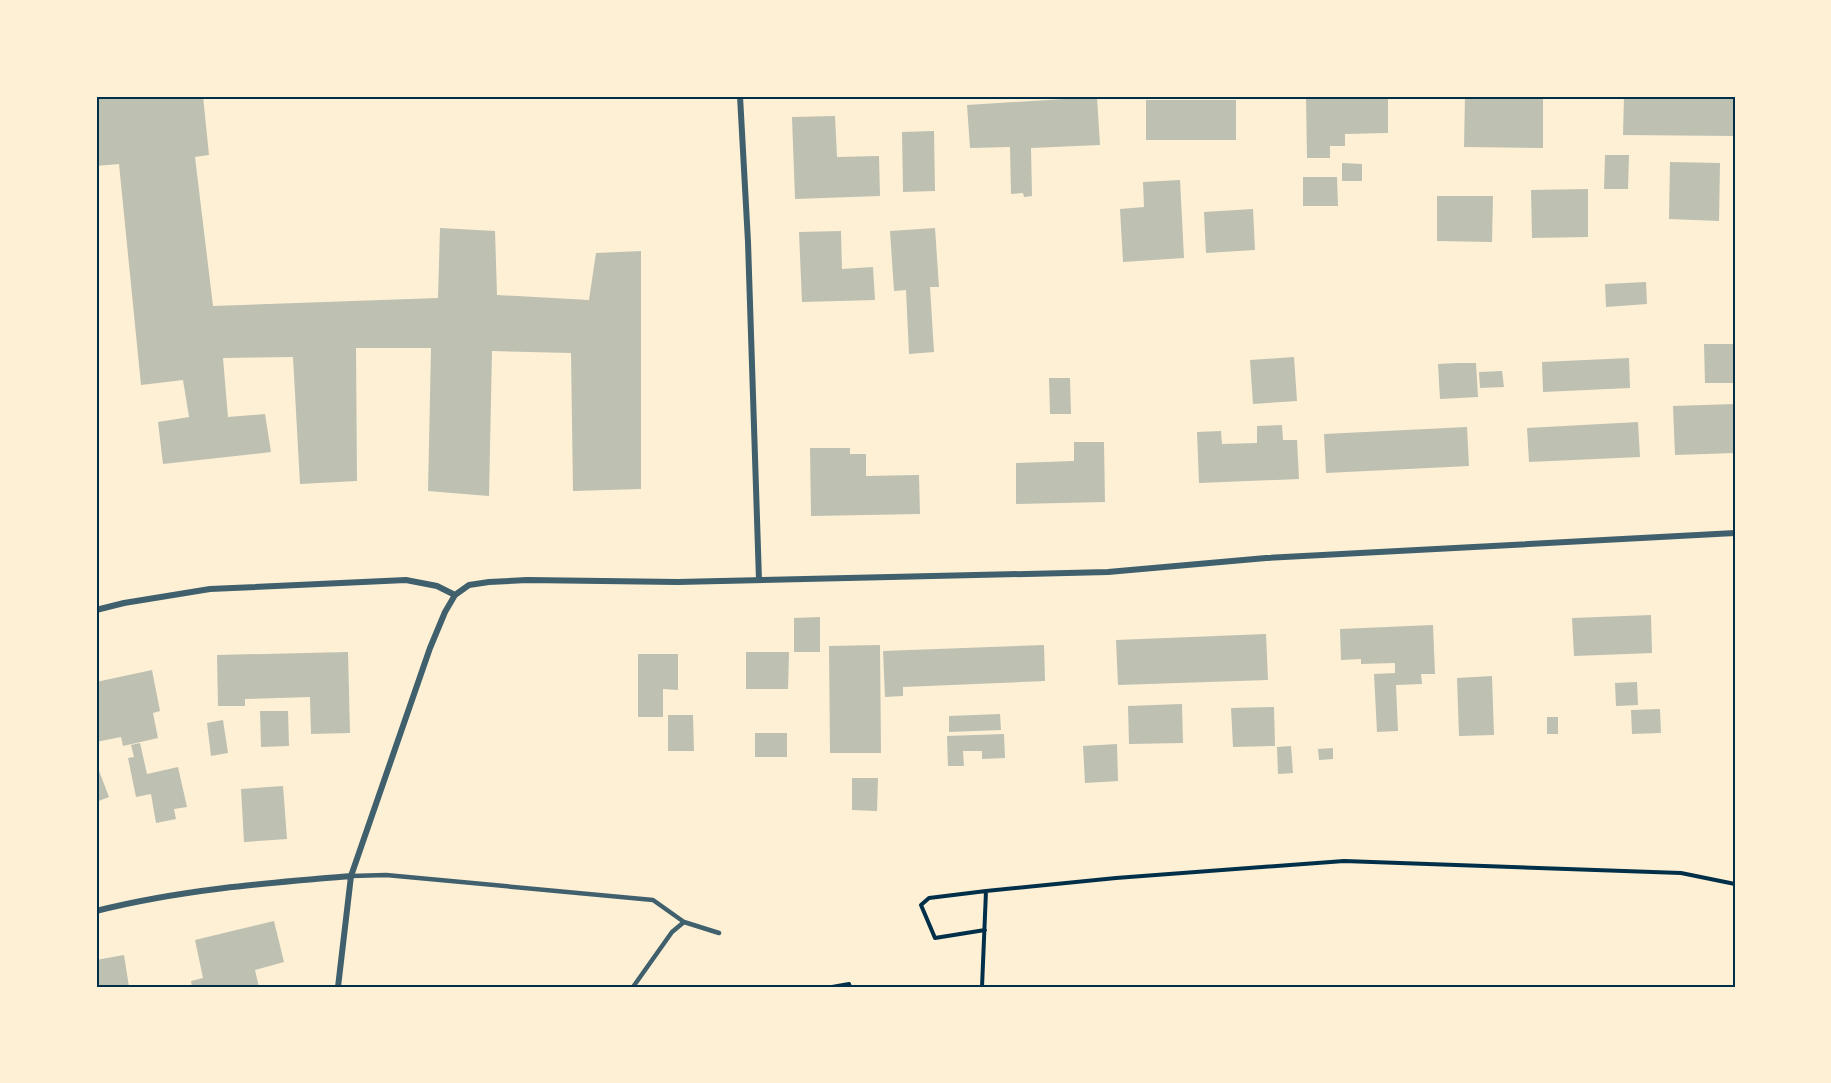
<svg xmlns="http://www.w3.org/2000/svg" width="1831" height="1083" viewBox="0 0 1831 1083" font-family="'PT Sans',sans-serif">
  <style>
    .building { fill: #bec0b2 }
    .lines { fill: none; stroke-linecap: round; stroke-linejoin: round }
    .path { stroke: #003049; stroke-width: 4 }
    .service { stroke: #3f606c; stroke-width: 4.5 }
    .minor { stroke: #3f606c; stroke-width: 6 }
    .neatline { fill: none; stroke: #003049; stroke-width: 2 }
  </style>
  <rect width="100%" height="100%" fill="#fdf0d5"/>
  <path class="building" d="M 96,96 L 203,96 L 209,155 L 195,157 L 213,306 L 438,298 L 440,228 L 495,231 L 497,295 L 589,300 L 596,253 L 641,251 L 641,489 L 573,491 L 571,353 L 492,351 L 489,496 L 428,491 L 431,348 L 356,348 L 357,481 L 300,484 L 293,357 L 223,358 L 228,417 L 265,414 L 271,452 L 163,464 L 158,422 L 189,417 L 183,380 L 141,385 L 119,164 L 96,166 Z
    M 1306,96 L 1388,96 L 1388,133 L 1345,134 L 1345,146 L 1330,146 L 1330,158 L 1307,158 Z
    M 1465,96 L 1543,96 L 1543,148 L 1464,147 Z
    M 1624,96 L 1735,98 L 1735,136 L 1623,135 Z
    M 1097,97 L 1100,145 L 1031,148 L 1032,196 L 1024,197 L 1023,193 L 1011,194 L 1010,147 L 970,148 L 967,105 Z
    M 1146,100 L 1236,100 L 1236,140 L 1146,140 Z
    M 835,116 L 837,157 L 879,156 L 880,196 L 795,199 L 792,117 Z
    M 934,131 L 935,191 L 903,192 L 902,132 Z
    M 1605,155 L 1629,155 L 1628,189 L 1604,189 Z
    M 1670,162 L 1720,163 L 1719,221 L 1669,219 Z
    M 1342,163 L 1362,164 L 1362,181 L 1342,181 Z
    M 1303,177 L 1337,177 L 1338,206 L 1303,206 Z
    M 1180,180 L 1184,258 L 1123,262 L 1120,209 L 1144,207 L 1143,182 Z
    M 1588,189 L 1588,237 L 1532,238 L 1531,190 Z
    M 1437,196 L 1493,196 L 1492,242 L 1437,241 Z
    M 1253,209 L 1255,250 L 1206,253 L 1204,212 Z
    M 935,228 L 939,287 L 930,287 L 934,352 L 909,354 L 906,290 L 894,291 L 890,231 Z
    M 841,231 L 842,269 L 873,267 L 875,300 L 802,302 L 799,232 Z
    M 1646,282 L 1647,304 L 1606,307 L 1605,284 Z
    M 1704,344 L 1735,344 L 1735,383 L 1705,383 Z
    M 1294,357 L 1297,401 L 1253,404 L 1250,360 Z
    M 1629,358 L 1630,388 L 1543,392 L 1542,362 Z
    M 1456,363 L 1476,363 L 1478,397 L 1440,399 L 1438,364 Z
    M 1502,371 L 1504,387 L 1480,388 L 1479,372 Z
    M 1049,378 L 1070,378 L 1071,414 L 1050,414 Z
    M 1735,404 L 1735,453 L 1675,455 L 1673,406 Z
    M 1638,422 L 1640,457 L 1529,462 L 1527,428 Z
    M 1282,425 L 1283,440 L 1297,440 L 1299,479 L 1199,483 L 1197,432 L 1221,431 L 1222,444 L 1257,443 L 1257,426 Z
    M 1467,427 L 1469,466 L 1326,473 L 1324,434 Z
    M 1074,442 L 1104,442 L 1105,502 L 1016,504 L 1016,463 L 1074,461 Z
    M 810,448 L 850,448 L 850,454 L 866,454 L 866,476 L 919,475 L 920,514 L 811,516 Z
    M 1651,615 L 1652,653 L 1574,656 L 1572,618 Z
    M 820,617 L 820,652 L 794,652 L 794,618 Z
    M 1433,625 L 1435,674 L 1421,674 L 1422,684 L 1396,685 L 1398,731 L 1377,732 L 1374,674 L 1395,673 L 1395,663 L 1361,664 L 1361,659 L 1341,660 L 1340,629 Z
    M 1266,634 L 1268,680 L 1118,685 L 1116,640 Z
    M 880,645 L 881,753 L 830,753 L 829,646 Z
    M 1044,645 L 1045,681 L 903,687 L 903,696 L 885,697 L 883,651 Z
    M 348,652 L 350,733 L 311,734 L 310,697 L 245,699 L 245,706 L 218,706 L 217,655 Z
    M 746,652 L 789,652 L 788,689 L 746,689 Z
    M 638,654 L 678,654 L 678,690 L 663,689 L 663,717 L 638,717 Z
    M 152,670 L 160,711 L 153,713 L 158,738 L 123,746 L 121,737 L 96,742 L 96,682 Z
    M 1492,676 L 1494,735 L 1459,736 L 1457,678 Z
    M 1637,682 L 1638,705 L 1616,706 L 1615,683 Z
    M 1182,704 L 1183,743 L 1129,744 L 1128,706 Z
    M 1274,707 L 1275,746 L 1233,747 L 1231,708 Z
    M 1660,709 L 1661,733 L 1632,734 L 1631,710 Z
    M 260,711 L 288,711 L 289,746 L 261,747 Z
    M 1000,714 L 1001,730 L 949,732 L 949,716 Z
    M 668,715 L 693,715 L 694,751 L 668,751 Z
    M 1547,717 L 1558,717 L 1558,734 L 1547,734 Z
    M 223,720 L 228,753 L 211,756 L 207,723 Z
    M 755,733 L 787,733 L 787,757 L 755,757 Z
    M 1004,734 L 1005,758 L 982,759 L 982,751 L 963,751 L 964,766 L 948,766 L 947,736 Z
    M 140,743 L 147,774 L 178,767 L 187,807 L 174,809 L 176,819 L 156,823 L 151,794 L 136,797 L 128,758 L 134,757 L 131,745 Z
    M 1117,744 L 1118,781 L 1085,783 L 1083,746 Z
    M 1291,746 L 1293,773 L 1278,774 L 1277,747 Z
    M 1333,748 L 1333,759 L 1319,760 L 1318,749 Z
    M 96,763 L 109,797 L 96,802 Z
    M 852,778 L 878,778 L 877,811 L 852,810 Z
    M 283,786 L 287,839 L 244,842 L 241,789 Z
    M 274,921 L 284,962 L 255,970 L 259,987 L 192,987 L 191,981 L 203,978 L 195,940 Z
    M 124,955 L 129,987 L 96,987 L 96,960 Z"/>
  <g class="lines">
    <path class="path" d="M 985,930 L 935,938 L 921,905 L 929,898 L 986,891 L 1116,878 L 1344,861 L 1681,873 L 1735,884
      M 832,987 L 849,984 L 850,987
      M 982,987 L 986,891"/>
    <path class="service" d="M 351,876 L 386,875 L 653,900 L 684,922 L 719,933
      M 633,987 L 672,932 L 684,922"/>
    <path class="minor" d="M 740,96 L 748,242 L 759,580
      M 96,610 L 124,603 L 210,589 L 406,580 L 437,586 L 455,595
      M 96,911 C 179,890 265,883 351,876
      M 338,987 L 351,876 L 430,648 L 445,612 L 455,595 L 469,585 L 489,582 L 527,580 L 678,582 L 1108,572 L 1266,558 L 1735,533"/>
  </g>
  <rect width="1831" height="1083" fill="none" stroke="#fdf0d5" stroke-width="195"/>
  <rect x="98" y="98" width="1636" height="888" class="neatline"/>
</svg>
